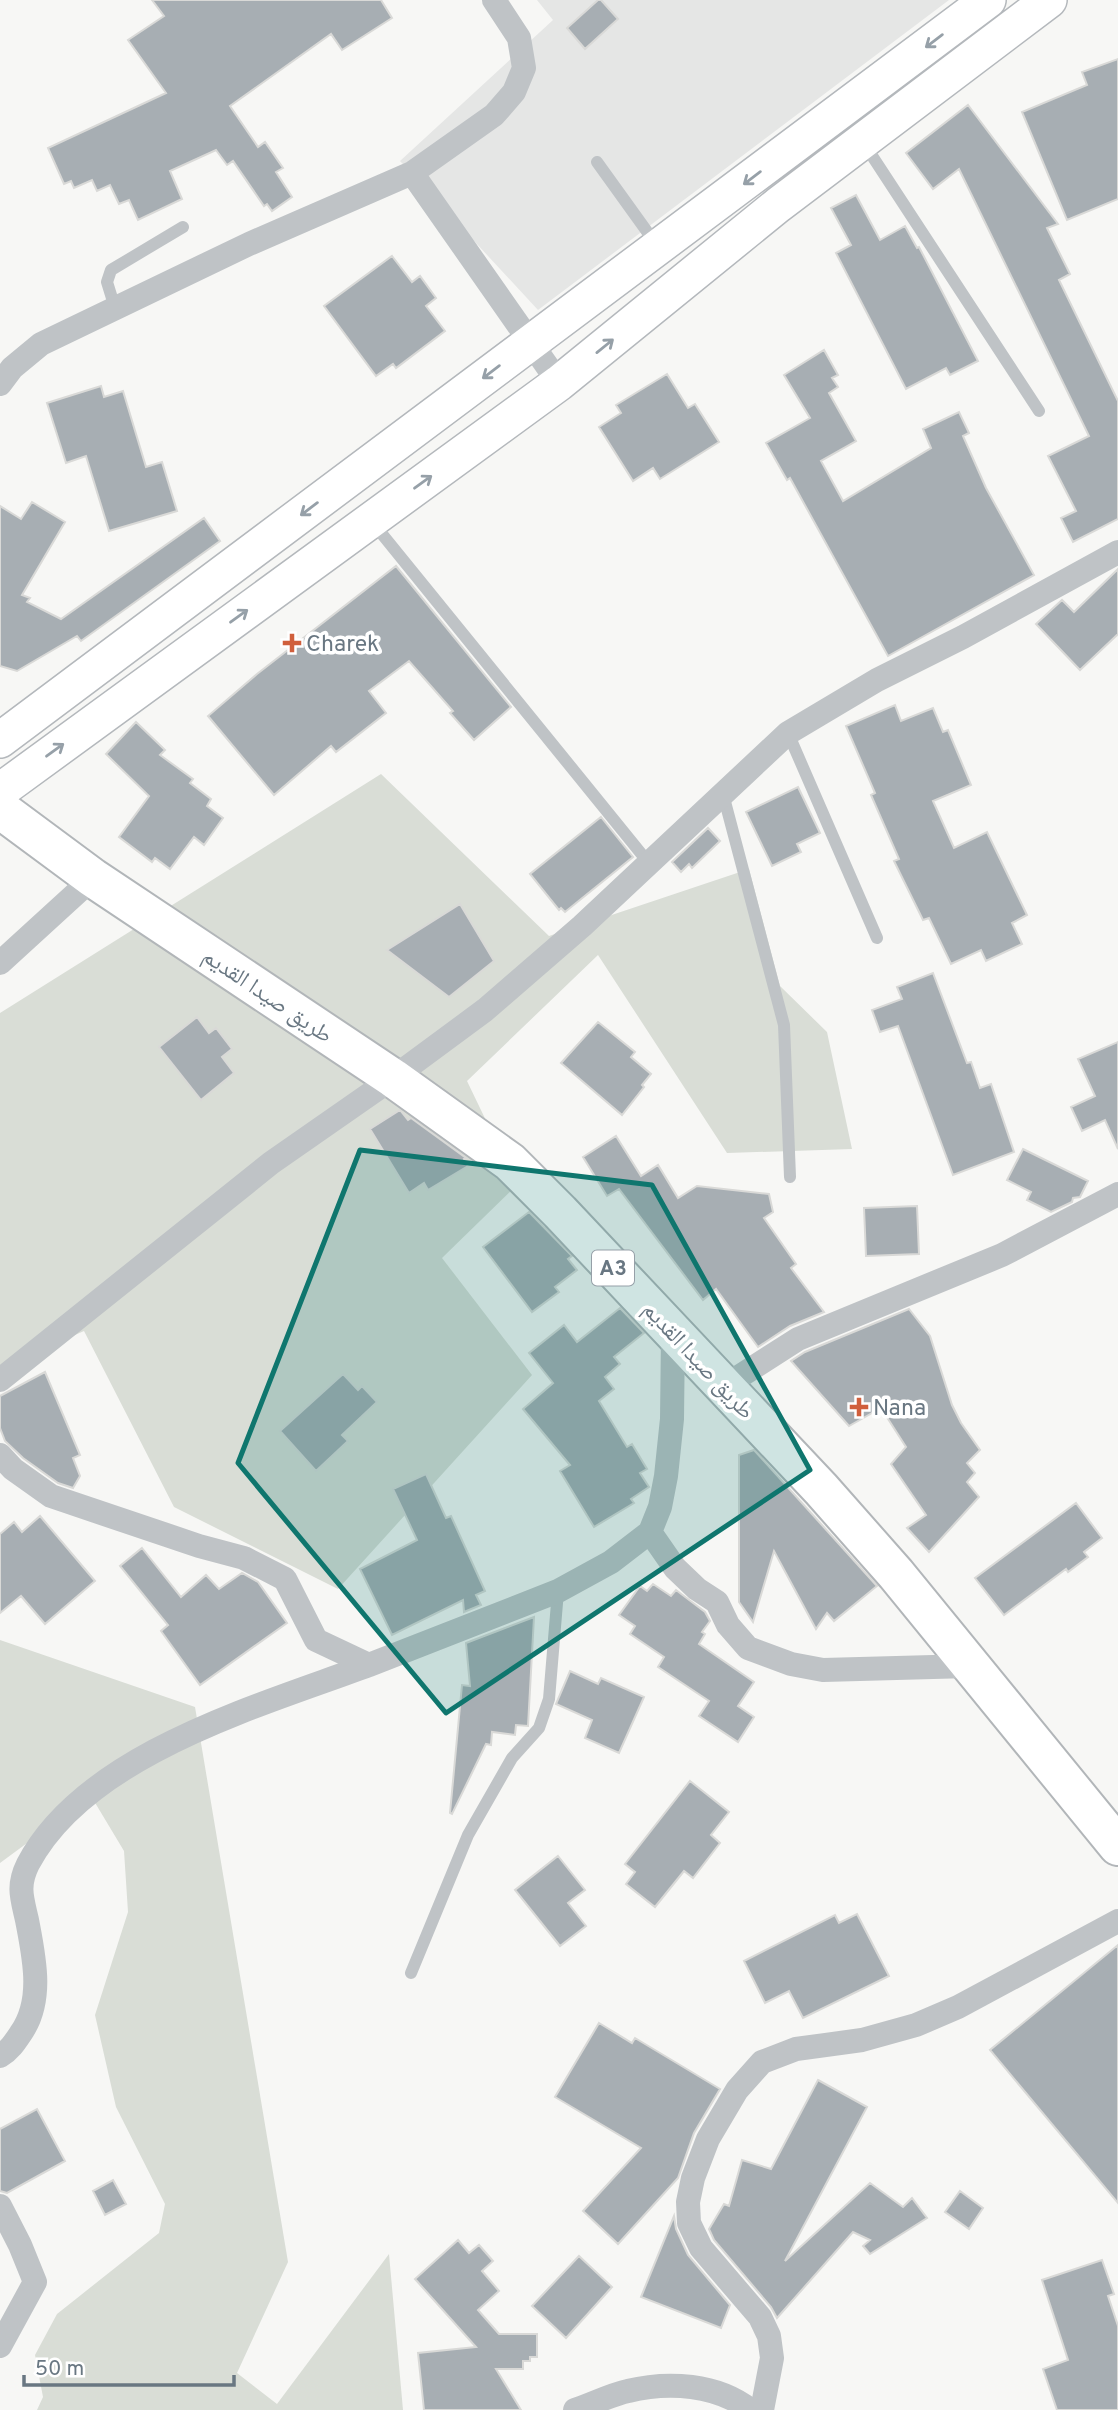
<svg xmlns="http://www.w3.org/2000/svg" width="1118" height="2410" viewBox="0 0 1118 2410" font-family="Overpass,'Noto Naskh Arabic',sans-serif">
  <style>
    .built { fill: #e5e6e5 }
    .green { fill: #d9ddd6 }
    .building { fill: #a7aeb3; stroke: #d9d9d7; stroke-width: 2 }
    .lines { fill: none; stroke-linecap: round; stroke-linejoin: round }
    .secondary-casing { stroke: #b4b8bc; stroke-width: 38 }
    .highway-casing { stroke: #b2b6b9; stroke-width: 42 }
    .lane { stroke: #bfc3c6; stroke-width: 12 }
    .street { stroke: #bfc3c6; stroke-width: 24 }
    .secondary { stroke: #fff; stroke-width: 35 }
    .highway { stroke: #fff; stroke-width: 38 }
    .oneway { stroke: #96a0a8 }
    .marked { fill: #0f766e; fill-opacity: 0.2; stroke: #0f766e; stroke-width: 5; stroke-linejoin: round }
    .poi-dot { fill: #d05f3c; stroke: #fff; stroke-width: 2.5 }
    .labels { text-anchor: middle; stroke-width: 7; stroke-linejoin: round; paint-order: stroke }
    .shield { fill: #fff; stroke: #96a0a8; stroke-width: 2 }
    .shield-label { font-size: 21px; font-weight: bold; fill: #697782 }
    .poi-label { font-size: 23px; fill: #697782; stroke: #fff; text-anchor: start }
    .street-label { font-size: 23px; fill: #697782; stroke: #fff }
  </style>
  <rect width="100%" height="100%" fill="#f7f7f5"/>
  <path class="built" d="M 537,0 L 949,0 L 538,310 L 400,161 L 553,20 Z"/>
  <path class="green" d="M 381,774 L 549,936 L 749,869 L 780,986 L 827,1032 L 852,1149 L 727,1153 L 598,955 L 467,1081 L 517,1185 L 442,1258 L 532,1375 L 338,1589 L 174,1507 L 84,1331 L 0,1368 L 0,1013 Z
    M 0,1640 L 195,1707 L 288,2262 L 237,2373 L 277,2404 L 389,2254 L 403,2410 L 37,2410 L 43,2397 L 35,2355 L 57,2314 L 159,2233 L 165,2204 L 116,2107 L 95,2015 L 128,1912 L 124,1851 L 91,1796 L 0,1863 Z"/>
  <path class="building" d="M 152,0 L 381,0 L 392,18 L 342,50 L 331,34 L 230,106 L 258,147 L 265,142 L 283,168 L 276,172 L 292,197 L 272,211 L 267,204 L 264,206 L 233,161 L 227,165 L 216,150 L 170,171 L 182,199 L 138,220 L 129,200 L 119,204 L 110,185 L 97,191 L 92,180 L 74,188 L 71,181 L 64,184 L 48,148 L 166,93 L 128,40 L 164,16 Z
    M 598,0 L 601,0 L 618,19 L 585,49 L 567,28 Z
    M 1118,59 L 1118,199 L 1067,220 L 1022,112 L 1087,85 L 1082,72 Z
    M 968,105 L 1058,224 L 1047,228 L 1070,274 L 1059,280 L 1118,401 L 1118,519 L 1073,542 L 1061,518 L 1076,511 L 1048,456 L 1089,436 L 959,169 L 933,189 L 906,153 Z
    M 856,195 L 880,240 L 905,226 L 917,248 L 919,247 L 978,361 L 950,375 L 946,368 L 906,389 L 836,253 L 851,245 L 831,208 Z
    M 392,256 L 412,282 L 420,276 L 436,298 L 426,306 L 445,331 L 396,368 L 393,364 L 376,376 L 324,306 Z
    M 824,350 L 838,375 L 832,378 L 838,387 L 829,393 L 856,441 L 821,461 L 843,501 L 931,448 L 923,429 L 959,412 L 969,433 L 963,436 L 986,488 L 1034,575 L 888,656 L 790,478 L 787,480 L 766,443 L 810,418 L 784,375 Z
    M 667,374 L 688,408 L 695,404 L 719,442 L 660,479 L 653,468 L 633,481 L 599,427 L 621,413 L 616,405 Z
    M 101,386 L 104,397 L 123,391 L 146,467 L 162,462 L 177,511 L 109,531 L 86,456 L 66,463 L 47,403 Z
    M 32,502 L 65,522 L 22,595 L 30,598 L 27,602 L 61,619 L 204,518 L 220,541 L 81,641 L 77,636 L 17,671 L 0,666 L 0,506 L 21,519 Z
    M 396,566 L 511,707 L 474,740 L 450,713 L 453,711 L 409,661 L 369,691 L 386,713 L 336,752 L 331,746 L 274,795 L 208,716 L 257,674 Z
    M 1118,569 L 1118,634 L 1080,670 L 1036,624 L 1062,600 L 1074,612 Z
    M 895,705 L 901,721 L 933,708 L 943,732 L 948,730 L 971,785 L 933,801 L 954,848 L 987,832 L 1027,915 L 1012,923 L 1022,944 L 986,961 L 981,950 L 951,964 L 929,918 L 923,920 L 894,861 L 899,859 L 871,795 L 875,793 L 846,726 Z
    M 136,722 L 165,750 L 160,755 L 193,779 L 190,783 L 211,799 L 207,806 L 223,818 L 204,845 L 194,837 L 170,869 L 155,858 L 152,862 L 119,837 L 149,796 L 106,754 Z
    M 798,787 L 820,833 L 797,844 L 801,852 L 772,866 L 746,812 Z
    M 601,817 L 633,857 L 565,912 L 561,908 L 559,910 L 530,874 Z
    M 708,828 L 720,841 L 692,868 L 689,864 L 681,872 L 672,862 Z
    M 460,904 L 494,961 L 449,997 L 387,950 Z
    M 933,973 L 967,1063 L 971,1062 L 980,1088 L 991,1084 L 1014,1152 L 953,1175 L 898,1026 L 880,1032 L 872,1010 L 902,999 L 897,987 Z
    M 197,1017 L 209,1033 L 216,1028 L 232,1049 L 222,1057 L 234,1073 L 201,1100 L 159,1047 Z
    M 598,1022 L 635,1052 L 631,1057 L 651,1074 L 642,1085 L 644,1087 L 622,1115 L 561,1063 Z
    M 1118,1042 L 1118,1149 L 1105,1120 L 1082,1131 L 1071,1107 L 1095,1096 L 1078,1059 Z
    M 400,1110 L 408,1120 L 411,1118 L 466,1158 L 464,1159 L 468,1166 L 428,1190 L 424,1183 L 409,1193 L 370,1129 Z
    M 616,1136 L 641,1176 L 658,1165 L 678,1198 L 697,1186 L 769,1194 L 773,1212 L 764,1218 L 796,1264 L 791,1268 L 824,1312 L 790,1326 L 758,1347 L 716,1289 L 703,1300 L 619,1189 L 607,1196 L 583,1157 Z
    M 1023,1149 L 1088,1181 L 1080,1197 L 1073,1198 L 1072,1202 L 1051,1212 L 1027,1200 L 1031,1192 L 1007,1180 Z
    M 917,1206 L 919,1254 L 866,1256 L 864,1208 Z
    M 529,1212 L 572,1256 L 568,1259 L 577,1270 L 555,1287 L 559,1292 L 532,1312 L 483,1247 Z
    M 620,1308 L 644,1333 L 614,1357 L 620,1364 L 605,1377 L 614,1389 L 599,1401 L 627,1447 L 632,1444 L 647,1469 L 640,1473 L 649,1487 L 631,1499 L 634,1503 L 594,1527 L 560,1471 L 570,1465 L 523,1409 L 553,1383 L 529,1353 L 564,1325 L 577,1342 Z
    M 909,1309 L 930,1336 L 952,1405 L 961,1423 L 980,1450 L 967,1463 L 975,1473 L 967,1482 L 979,1497 L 929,1552 L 907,1528 L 926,1515 L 891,1464 L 906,1447 L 881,1408 L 849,1426 L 791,1361 L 805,1352 Z
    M 45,1372 L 80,1455 L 73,1458 L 80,1476 L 73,1488 L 58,1483 L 23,1458 L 5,1441 L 0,1428 L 0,1396 Z
    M 343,1374 L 358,1390 L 362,1386 L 377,1402 L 342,1435 L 348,1441 L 316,1471 L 280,1431 Z
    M 754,1450 L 877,1586 L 834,1621 L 827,1613 L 816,1629 L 774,1551 L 753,1622 L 739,1602 L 739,1455 Z
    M 426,1474 L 446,1518 L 451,1516 L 485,1591 L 476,1595 L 481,1605 L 464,1612 L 463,1600 L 392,1635 L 360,1569 L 417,1540 L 393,1489 Z
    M 1076,1503 L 1102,1538 L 1084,1552 L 1088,1557 L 1068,1572 L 1066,1569 L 1004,1615 L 975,1578 Z
    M 40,1516 L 95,1581 L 45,1624 L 21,1596 L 0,1613 L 0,1534 L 14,1522 L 22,1532 Z
    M 142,1548 L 181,1597 L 206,1575 L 219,1589 L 242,1573 L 258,1582 L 287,1623 L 200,1685 L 161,1631 L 168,1625 L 120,1566 Z
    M 653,1584 L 671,1596 L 676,1590 L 705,1612 L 710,1621 L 702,1632 L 705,1634 L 699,1644 L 754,1682 L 738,1706 L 754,1717 L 738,1742 L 699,1716 L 709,1701 L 658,1667 L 664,1657 L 630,1634 L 635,1626 L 619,1615 L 640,1586 L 647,1591 Z
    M 534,1617 L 528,1726 L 516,1725 L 515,1735 L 492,1732 L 491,1745 L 486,1744 L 452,1814 L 450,1813 L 462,1685 L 470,1686 L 466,1643 Z
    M 570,1671 L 598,1684 L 601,1678 L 644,1697 L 619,1753 L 585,1738 L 592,1720 L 556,1704 Z
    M 690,1781 L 729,1812 L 711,1835 L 720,1843 L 693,1878 L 684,1871 L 655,1907 L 626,1884 L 635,1872 L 625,1864 Z
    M 558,1856 L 585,1890 L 568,1903 L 586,1926 L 560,1946 L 515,1890 Z
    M 857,1914 L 889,1976 L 803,2018 L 789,1991 L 765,2003 L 744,1961 L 835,1915 L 839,1923 Z
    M 1118,1945 L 1118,2203 L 990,2050 Z
    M 599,2023 L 632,2043 L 635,2038 L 720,2089 L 694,2133 L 678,2178 L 618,2244 L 583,2211 L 641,2148 L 555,2097 Z
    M 818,2080 L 867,2107 L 785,2261 L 870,2183 L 903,2207 L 912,2198 L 927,2218 L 870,2254 L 863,2246 L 870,2240 L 853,2232 L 777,2318 L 771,2307 L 714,2240 L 709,2229 L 724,2204 L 729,2206 L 742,2160 L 771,2169 Z
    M 37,2109 L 65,2161 L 7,2193 L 0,2191 L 0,2129 Z
    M 113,2180 L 126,2204 L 105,2215 L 93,2191 Z
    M 960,2191 L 983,2208 L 969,2229 L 945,2212 Z
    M 674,2216 L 676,2229 L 688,2255 L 730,2305 L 721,2328 L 641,2297 Z
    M 458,2240 L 469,2253 L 479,2245 L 493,2261 L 482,2271 L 499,2291 L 478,2310 L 499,2334 L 537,2334 L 537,2357 L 530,2357 L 530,2361 L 523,2361 L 523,2369 L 496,2369 L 521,2410 L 424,2410 L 418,2353 L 476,2347 L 415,2279 Z
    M 579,2256 L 612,2287 L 566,2338 L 532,2306 Z
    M 1102,2260 L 1114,2294 L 1108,2296 L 1118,2326 L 1118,2410 L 1057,2410 L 1043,2369 L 1068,2360 L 1042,2280 Z"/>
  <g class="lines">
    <defs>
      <path id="secondary" d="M 0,740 L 988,0
        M 0,791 L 559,383 L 778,205 L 1049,0"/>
      <path id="highway" d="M 0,809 L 93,878 L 393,1078 L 510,1162 L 560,1212 L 821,1489 L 896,1574 L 1118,1846"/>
    </defs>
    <use href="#secondary" class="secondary-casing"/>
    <use href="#highway" class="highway-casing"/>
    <path class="lane" d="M 863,142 L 1039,411
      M 597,162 L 656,244
      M 115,308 L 107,282 L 111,270 L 183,227
      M 373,523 L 648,862
      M 788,733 L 877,938
      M 723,794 L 784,1025 L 790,1177
      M 411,1973 L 468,1835 L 512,1758 L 539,1728 L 549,1699 L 558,1591"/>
    <path class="street" d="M 412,173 L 559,383
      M 0,384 L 12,368 L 41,344 L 249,244 L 412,173 L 494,115 L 514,92 L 524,68 L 519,38 L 494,0
      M 0,963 L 93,878
      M 0,1380 L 271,1163 L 393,1078 L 485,1010 L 582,926 L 788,733 L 877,680 L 963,637 L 1118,552
      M 723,1387 L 798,1339 L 1002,1255 L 1118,1194
      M 0,1455 L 13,1469 L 51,1496 L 199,1546 L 244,1558 L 285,1579 L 316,1640 L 369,1665 L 558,1591 L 611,1562 L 650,1532 L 660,1507 L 666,1476 L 672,1419 L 673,1333
      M 650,1532 L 675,1568 L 697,1589 L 717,1602 L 728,1625 L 748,1648 L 791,1664 L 823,1670 L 970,1666
      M 0,2056 C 10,2050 15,2042 21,2033 C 44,2000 34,1957 27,1920 C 22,1898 17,1886 28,1864 C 86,1754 259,1706 369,1665
      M 0,2206 L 20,2245 L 35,2282 L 0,2346
      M 575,2410 C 593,2404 610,2395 628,2391 C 668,2381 717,2384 750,2410
      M 762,2410 L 772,2358 L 769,2336 L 760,2317 L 701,2248 L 689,2223 L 688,2202 L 693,2178 L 708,2139 L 737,2090 L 762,2062 L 796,2049 L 862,2040 L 916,2025 L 958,2007 L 1118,1921"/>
    <use href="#secondary" class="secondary"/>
    <use href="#highway" class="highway"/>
  </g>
  <defs><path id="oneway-shaft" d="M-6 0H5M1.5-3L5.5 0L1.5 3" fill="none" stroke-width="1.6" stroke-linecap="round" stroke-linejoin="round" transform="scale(1.75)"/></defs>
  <g class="oneway">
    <use href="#oneway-shaft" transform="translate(934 41) rotate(143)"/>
    <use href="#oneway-shaft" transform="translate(752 178) rotate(143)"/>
    <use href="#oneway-shaft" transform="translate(605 346) rotate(-39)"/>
    <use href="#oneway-shaft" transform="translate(491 372) rotate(143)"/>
    <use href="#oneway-shaft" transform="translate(423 482) rotate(-36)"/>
    <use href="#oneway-shaft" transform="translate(309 509) rotate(143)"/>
    <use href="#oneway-shaft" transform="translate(239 616) rotate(-36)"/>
    <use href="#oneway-shaft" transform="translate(55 750) rotate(-36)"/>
  </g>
  <path class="marked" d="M 360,1150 L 652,1185 L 810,1470 L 446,1713 L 238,1463 Z"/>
  <g class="poi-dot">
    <path d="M288.5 632.5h7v7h7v7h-7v7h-7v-7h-7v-7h7z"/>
    <path d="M855.5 1396.5h7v7h7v7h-7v7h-7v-7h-7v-7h7z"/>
  </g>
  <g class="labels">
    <rect class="shield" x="592" y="1250.5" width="42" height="35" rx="5"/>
    <g class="shield-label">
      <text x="613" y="1275">A3</text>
    </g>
    <g class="poi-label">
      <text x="306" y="651">Charek</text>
      <text x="873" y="1415">Nana</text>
    </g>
    <g class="street-label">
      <text transform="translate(268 995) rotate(34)" y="8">طريق صيدا القديم</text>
      <text transform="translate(699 1360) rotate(47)" y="8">طريق صيدا القديم</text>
    </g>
  </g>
  <path d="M24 2375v10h210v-10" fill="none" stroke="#697782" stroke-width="3.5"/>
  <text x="35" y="2375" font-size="21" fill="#697782" stroke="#ffffff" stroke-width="5" paint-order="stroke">50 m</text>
</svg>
